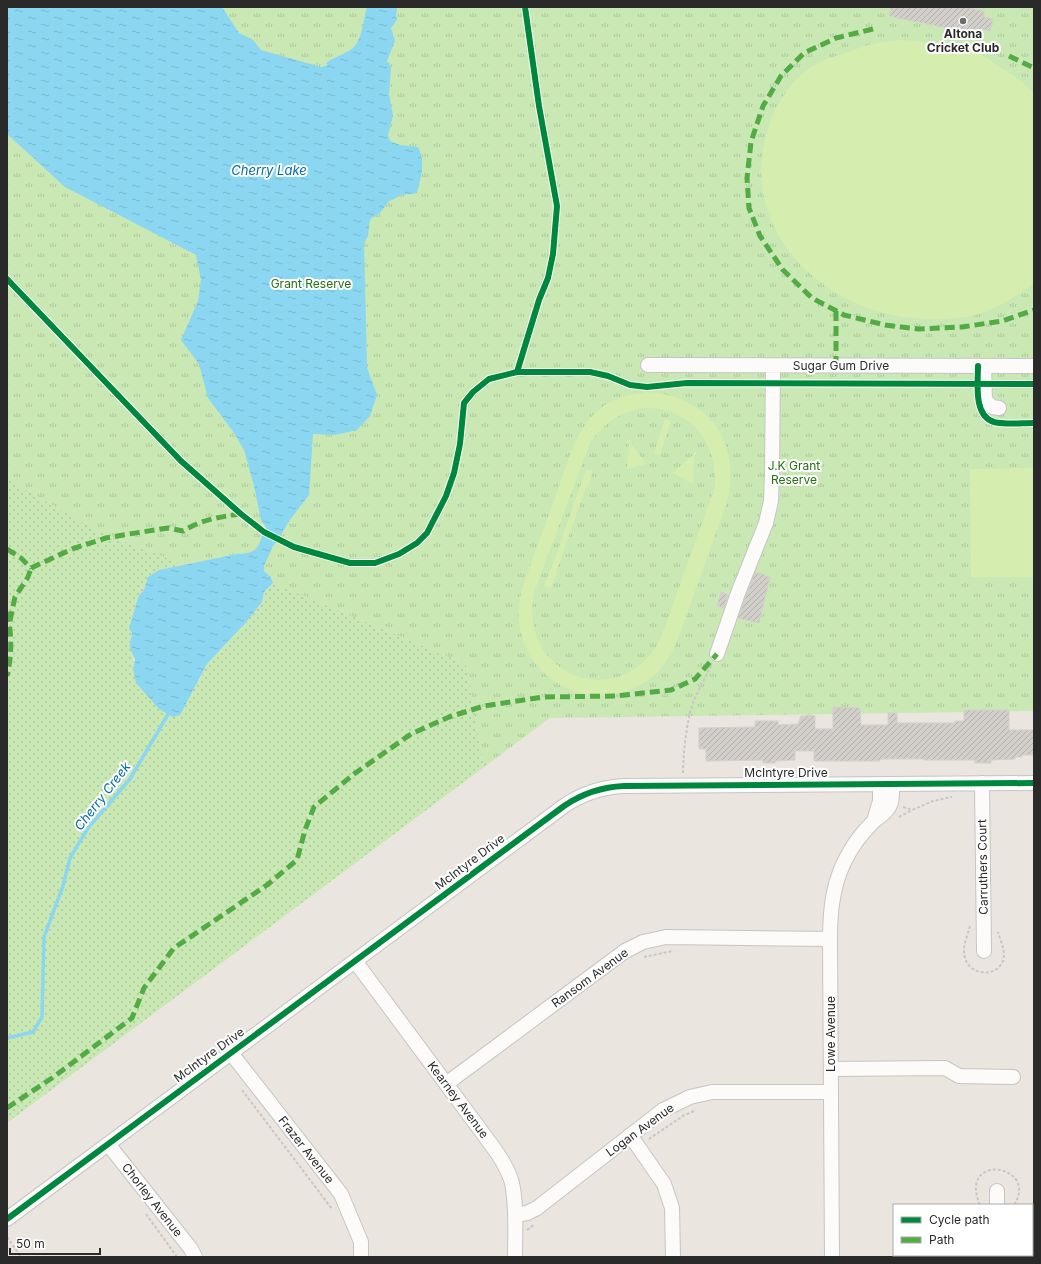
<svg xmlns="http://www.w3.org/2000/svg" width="1041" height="1264" viewBox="0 0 1041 1264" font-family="Inter,sans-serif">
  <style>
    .grass { fill: url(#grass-dots) }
    .park { fill: url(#park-tufts) }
    .pitch { fill: #d6edb0; fill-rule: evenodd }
    .water { fill: url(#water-ripples) }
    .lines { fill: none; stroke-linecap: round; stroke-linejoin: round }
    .stream { stroke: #8bd7f2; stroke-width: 3.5 }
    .building { fill: url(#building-hatch); stroke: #d4d1cb }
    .minor-casing { stroke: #c6c5c5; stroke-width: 16 }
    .path { stroke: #c8c7c6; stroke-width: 2; stroke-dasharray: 3 2; stroke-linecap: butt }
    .minor { stroke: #fcfbfa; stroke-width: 14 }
    .quiet { stroke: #53ab44; stroke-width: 5; stroke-dasharray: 10 5; stroke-linecap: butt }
    .cycleway-casing { stroke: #fff; stroke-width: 8 }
    .cycleway { stroke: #00873e; stroke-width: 6 }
    .poi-dot { fill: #6d6b69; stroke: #fff; stroke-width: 1.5 }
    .labels { text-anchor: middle; stroke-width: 4; stroke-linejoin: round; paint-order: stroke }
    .poi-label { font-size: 12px; font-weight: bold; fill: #2a2a2a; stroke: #fff }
    .park-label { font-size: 12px; fill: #246f12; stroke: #fff }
    .street-label { font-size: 12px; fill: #2a2a2a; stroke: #fff }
    .water-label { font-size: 13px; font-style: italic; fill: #006ca8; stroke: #fff }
  </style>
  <defs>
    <pattern id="grass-dots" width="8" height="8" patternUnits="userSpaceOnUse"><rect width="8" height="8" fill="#c9e8b4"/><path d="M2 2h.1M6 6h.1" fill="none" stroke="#adc79b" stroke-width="1.8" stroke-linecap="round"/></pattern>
    <pattern id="park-tufts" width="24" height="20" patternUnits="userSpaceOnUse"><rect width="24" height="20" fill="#c9e8b4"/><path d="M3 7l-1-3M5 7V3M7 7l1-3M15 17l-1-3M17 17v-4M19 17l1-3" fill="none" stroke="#adc79b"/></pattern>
    <pattern id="water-ripples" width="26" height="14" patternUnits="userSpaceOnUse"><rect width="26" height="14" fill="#8bd7f2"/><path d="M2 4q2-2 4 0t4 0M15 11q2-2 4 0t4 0" fill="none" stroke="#78b9d0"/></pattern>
    <pattern id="building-hatch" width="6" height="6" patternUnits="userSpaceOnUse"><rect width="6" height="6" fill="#d2cfca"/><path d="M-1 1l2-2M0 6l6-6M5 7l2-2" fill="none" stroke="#b4b2ae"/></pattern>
  </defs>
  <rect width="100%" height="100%" fill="#eae5de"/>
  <path class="grass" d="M 7,479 L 98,531 L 185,565 L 159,570 L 149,577 L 144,590 L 139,595 L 130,631 L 132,634 C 127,651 136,654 133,668 L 159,709 L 198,682 L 207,664 L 248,620 L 262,602 L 264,592 L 273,583 L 466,664 L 484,767 L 7,1123 Z"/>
  <path class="park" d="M 7,7 L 1034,7 L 1034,711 L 550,718 L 484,767 L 466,664 L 273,583 L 271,577 L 264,571 L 264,566 L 237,554 L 185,565 L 98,531 L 7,479 Z"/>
  <path class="pitch" d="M 902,40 L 939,43 L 979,53 L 1021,81 L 1034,93 L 1034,283 C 1017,296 1000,307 979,314 C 966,318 951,319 937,319 C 834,323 732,234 769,126 C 777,102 792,78 815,65 C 825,59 838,55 849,52 C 856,49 864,46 872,44 C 881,42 892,41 902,40 Z
    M 648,392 C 709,396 742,443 727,502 L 678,639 C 674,647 671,655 665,663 C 655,677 640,687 623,692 C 578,706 528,676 520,628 C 517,614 519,600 523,586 C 534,555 546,523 557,492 C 567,465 574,433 595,413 C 609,399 629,394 648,392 ZM 644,408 C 690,408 718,441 715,487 L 662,635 C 626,717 513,677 535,590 L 590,443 C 603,423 620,412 644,408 Z
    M 665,419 L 671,421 L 660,455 L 654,453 Z
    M 628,439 L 630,439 L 630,442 L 646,464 L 627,469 L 629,443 L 627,441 Z
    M 694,452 L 696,452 L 697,454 L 694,456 L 693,483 L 672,473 L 693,455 Z
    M 1034,468 L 1034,577 L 971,577 L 970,469 Z
    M 586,469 L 593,471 L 588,487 L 586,487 L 556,572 L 557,572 L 551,588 L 544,586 L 550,570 L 551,570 Z"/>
  <path class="water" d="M 7,7 L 222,7 L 239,33 L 253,40 L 261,50 L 321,67 L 328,65 L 326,63 C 335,56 347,54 354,47 C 362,39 364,17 367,7 L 397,7 L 396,16 L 397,20 L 391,28 L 395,41 L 387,61 L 391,67 L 389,94 L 393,116 L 388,135 L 390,141 L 400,145 L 418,147 C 426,162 421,177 417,193 L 402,195 L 389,201 L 380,213 L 370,219 L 368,236 L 364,243 L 367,368 L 377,395 L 370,416 L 357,430 L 335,435 L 313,434 L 309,495 L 289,521 L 279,539 L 273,546 L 264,566 L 264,571 L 271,577 L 273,583 L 264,592 L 262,602 L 248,620 L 207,664 L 180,715 L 173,717 L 159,709 L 136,683 L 133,668 L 135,660 L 130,648 L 130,642 L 132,634 L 129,628 L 139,595 L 144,590 L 148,577 L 159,570 L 237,554 C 262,553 257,545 266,527 L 261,520 L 254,486 L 244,450 L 234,433 L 208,398 L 199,364 L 181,340 L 198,301 L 201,280 L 196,255 L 65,187 L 7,134 Z"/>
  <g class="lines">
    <path class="stream" d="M 7,1038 L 33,1032 L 42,1017 L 44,937 L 63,886 L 70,858 L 88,828 L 130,779 L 170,711"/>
  </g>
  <path class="building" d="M 891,7 L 965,7 L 984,11 L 984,17 L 993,19 L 990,31 L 981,29 L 980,35 L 889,16 Z
    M 755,572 L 770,577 L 759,623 L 738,618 Z
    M 721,592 L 728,595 L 724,608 L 717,606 Z
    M 833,707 L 860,708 L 861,725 L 888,725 L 888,713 L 897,713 L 897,723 L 955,723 L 955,721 L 964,721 L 964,710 L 1009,710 L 1009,730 L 1034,730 L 1034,755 L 1022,755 L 1022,757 L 1015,757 L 1015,759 L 991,760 L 991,763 L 975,763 L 975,760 L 924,760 L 924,759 L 880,759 L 880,761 L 814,761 L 814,751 L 795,751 L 795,760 L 775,761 L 775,763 L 763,763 L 763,760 L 706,761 L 706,749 L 699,749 L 699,728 L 755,727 L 755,721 L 778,721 L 778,725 L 798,724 L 801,716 L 806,716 L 806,715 L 815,716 L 815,729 L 833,729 Z"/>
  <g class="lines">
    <defs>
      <path id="minor" d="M 648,365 L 1034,366
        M 984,366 L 985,400 L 992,407 L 999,408
        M 717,654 L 738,593 L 766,523 L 771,501 L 772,474 L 773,366
        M 982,783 L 984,951
        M 874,821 L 880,801 L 880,784
        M 355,961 L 490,1143 C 499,1155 508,1168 512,1183 C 517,1207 515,1233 515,1257
        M 231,1053 L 341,1194 L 361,1242 L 361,1257
        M 831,1069 L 945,1068 L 959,1076 L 1013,1077
        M 446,1084 L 625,951 L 643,942 L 666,937 L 830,939
        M 630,1135 L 664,1184 L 672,1208 L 673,1257
        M 108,1144 L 191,1249 L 195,1257
        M 997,1191 L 997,1205
        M 515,1215 L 527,1213 L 537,1208 L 663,1110 L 690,1097 L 712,1092 L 831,1092
        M 7,1219 L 564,806 C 583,793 601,787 624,786 L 1034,783
        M 998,1255 L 998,1257
        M 832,1257 L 830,939 C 830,909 833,880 849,853 C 855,842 864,831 873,822 C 879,816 887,813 890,805 C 893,799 892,791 892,784"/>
    </defs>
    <use href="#minor" class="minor-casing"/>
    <path class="path" d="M 683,773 C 683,754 687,715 695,698 C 700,687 706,676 712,664
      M 903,807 L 912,810 L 933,801 L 952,797
      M 899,817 L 912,810
      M 970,926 C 968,934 964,943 964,950 C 963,979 1005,980 1004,953 C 1003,946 1000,939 998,932
      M 644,957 L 673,951
      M 242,1090 L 332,1209
      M 649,1139 L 683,1116 L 696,1110
      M 980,1205 C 957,1152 1040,1164 1014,1205
      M 146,1214 L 177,1257
      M 527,1230 L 535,1224
      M 7,1237 L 21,1257"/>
    <use href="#minor" class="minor"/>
    <path class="quiet" d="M 873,29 L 836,38 L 804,53 L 781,76 L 763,106 L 751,142 L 747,178 L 749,208 L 760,236 L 783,270 L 812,298 L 844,315 L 885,325 L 918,329 L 962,327 L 1002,321 L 1034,310
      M 1009,56 L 1034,68
      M 836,366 L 836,311
      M 7,549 L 21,558 L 31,568
      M 31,568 L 72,549 L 106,538 L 129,534 L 168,528 L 183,531 C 203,519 219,517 241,514
      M 7,612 C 12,633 12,656 7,676
      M 10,621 L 15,597 L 28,577 L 31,568
      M 7,1108 L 55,1076 L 132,1018 L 144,988 L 174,948 L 267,885 L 297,860 L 305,830 L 314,807 L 354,774 L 411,734 L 449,717 L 484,706 L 543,697 L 616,696 L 671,690 L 695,679 L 717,654"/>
    <defs>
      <path id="cycleway" d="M 7,279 L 181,461 L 241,514 L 264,532 L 294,547 L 350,563 L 375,563 L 399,554 L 417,543 L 427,533 L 446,496 L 454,473 L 460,444 L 464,403 L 473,392 L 489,379 L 517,372 L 590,372 L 608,376 L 630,385 L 647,387 L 687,383 L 1034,384
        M 978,366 C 978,382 973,416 994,422 C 1006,425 1021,423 1034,423
        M 517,372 L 539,300 L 548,278 L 553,254 L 557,206 L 539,106 L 525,7
        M 7,1219 L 564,806 C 583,793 601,787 624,786 L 1034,783"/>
    </defs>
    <use href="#cycleway" class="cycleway-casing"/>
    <use href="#cycleway" class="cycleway"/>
  </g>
  <circle class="poi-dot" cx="963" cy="21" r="4"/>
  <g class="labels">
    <g class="poi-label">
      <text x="963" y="38">Altona<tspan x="963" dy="14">Cricket Club</tspan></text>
    </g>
    <g class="park-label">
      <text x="311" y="288">Grant Reserve</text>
      <text x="794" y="470">J.K Grant<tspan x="794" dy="14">Reserve</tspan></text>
    </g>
    <g class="street-label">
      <text x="841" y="370">Sugar Gum Drive</text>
      <text x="786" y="777">McIntyre Drive</text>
      <text transform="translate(470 862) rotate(-37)" y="4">McIntyre Drive</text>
      <text transform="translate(983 867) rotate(-91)" y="4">Carruthers Court</text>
      <text transform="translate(590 978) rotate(-36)" y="4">Ransom Avenue</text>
      <text transform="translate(831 1034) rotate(-90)" y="4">Lowe Avenue</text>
      <text transform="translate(209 1055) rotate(-36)" y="4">McIntyre Drive</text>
      <text transform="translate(458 1100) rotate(53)" y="4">Kearney Avenue</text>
      <text transform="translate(640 1130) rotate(-36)" y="4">Logan Avenue</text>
      <text transform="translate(306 1150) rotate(52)" y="4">Frazer Avenue</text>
      <text transform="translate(152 1200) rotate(52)" y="4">Chorley Avenue</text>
    </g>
    <g class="water-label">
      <text x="269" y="175">Cherry Lake</text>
      <text transform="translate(102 796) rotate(-52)" y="5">Cherry Creek</text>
    </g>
  </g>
  <rect width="1041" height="1264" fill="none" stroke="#2a2a2a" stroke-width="16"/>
  <rect x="893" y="1204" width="140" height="52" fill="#ffffff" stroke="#aaaaaa"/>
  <rect x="901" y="1217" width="20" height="6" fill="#00873e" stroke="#aaaaaa"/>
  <text x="929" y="1224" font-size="12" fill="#2a2a2a">Cycle path</text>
  <rect x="901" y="1237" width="20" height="6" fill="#53ab44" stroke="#aaaaaa"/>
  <text x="929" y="1244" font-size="12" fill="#2a2a2a">Path</text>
  <path d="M10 1248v6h90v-6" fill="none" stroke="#2a2a2a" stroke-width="2"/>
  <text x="16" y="1248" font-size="12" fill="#2a2a2a" stroke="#ffffff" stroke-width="3" paint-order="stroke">50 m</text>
</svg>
